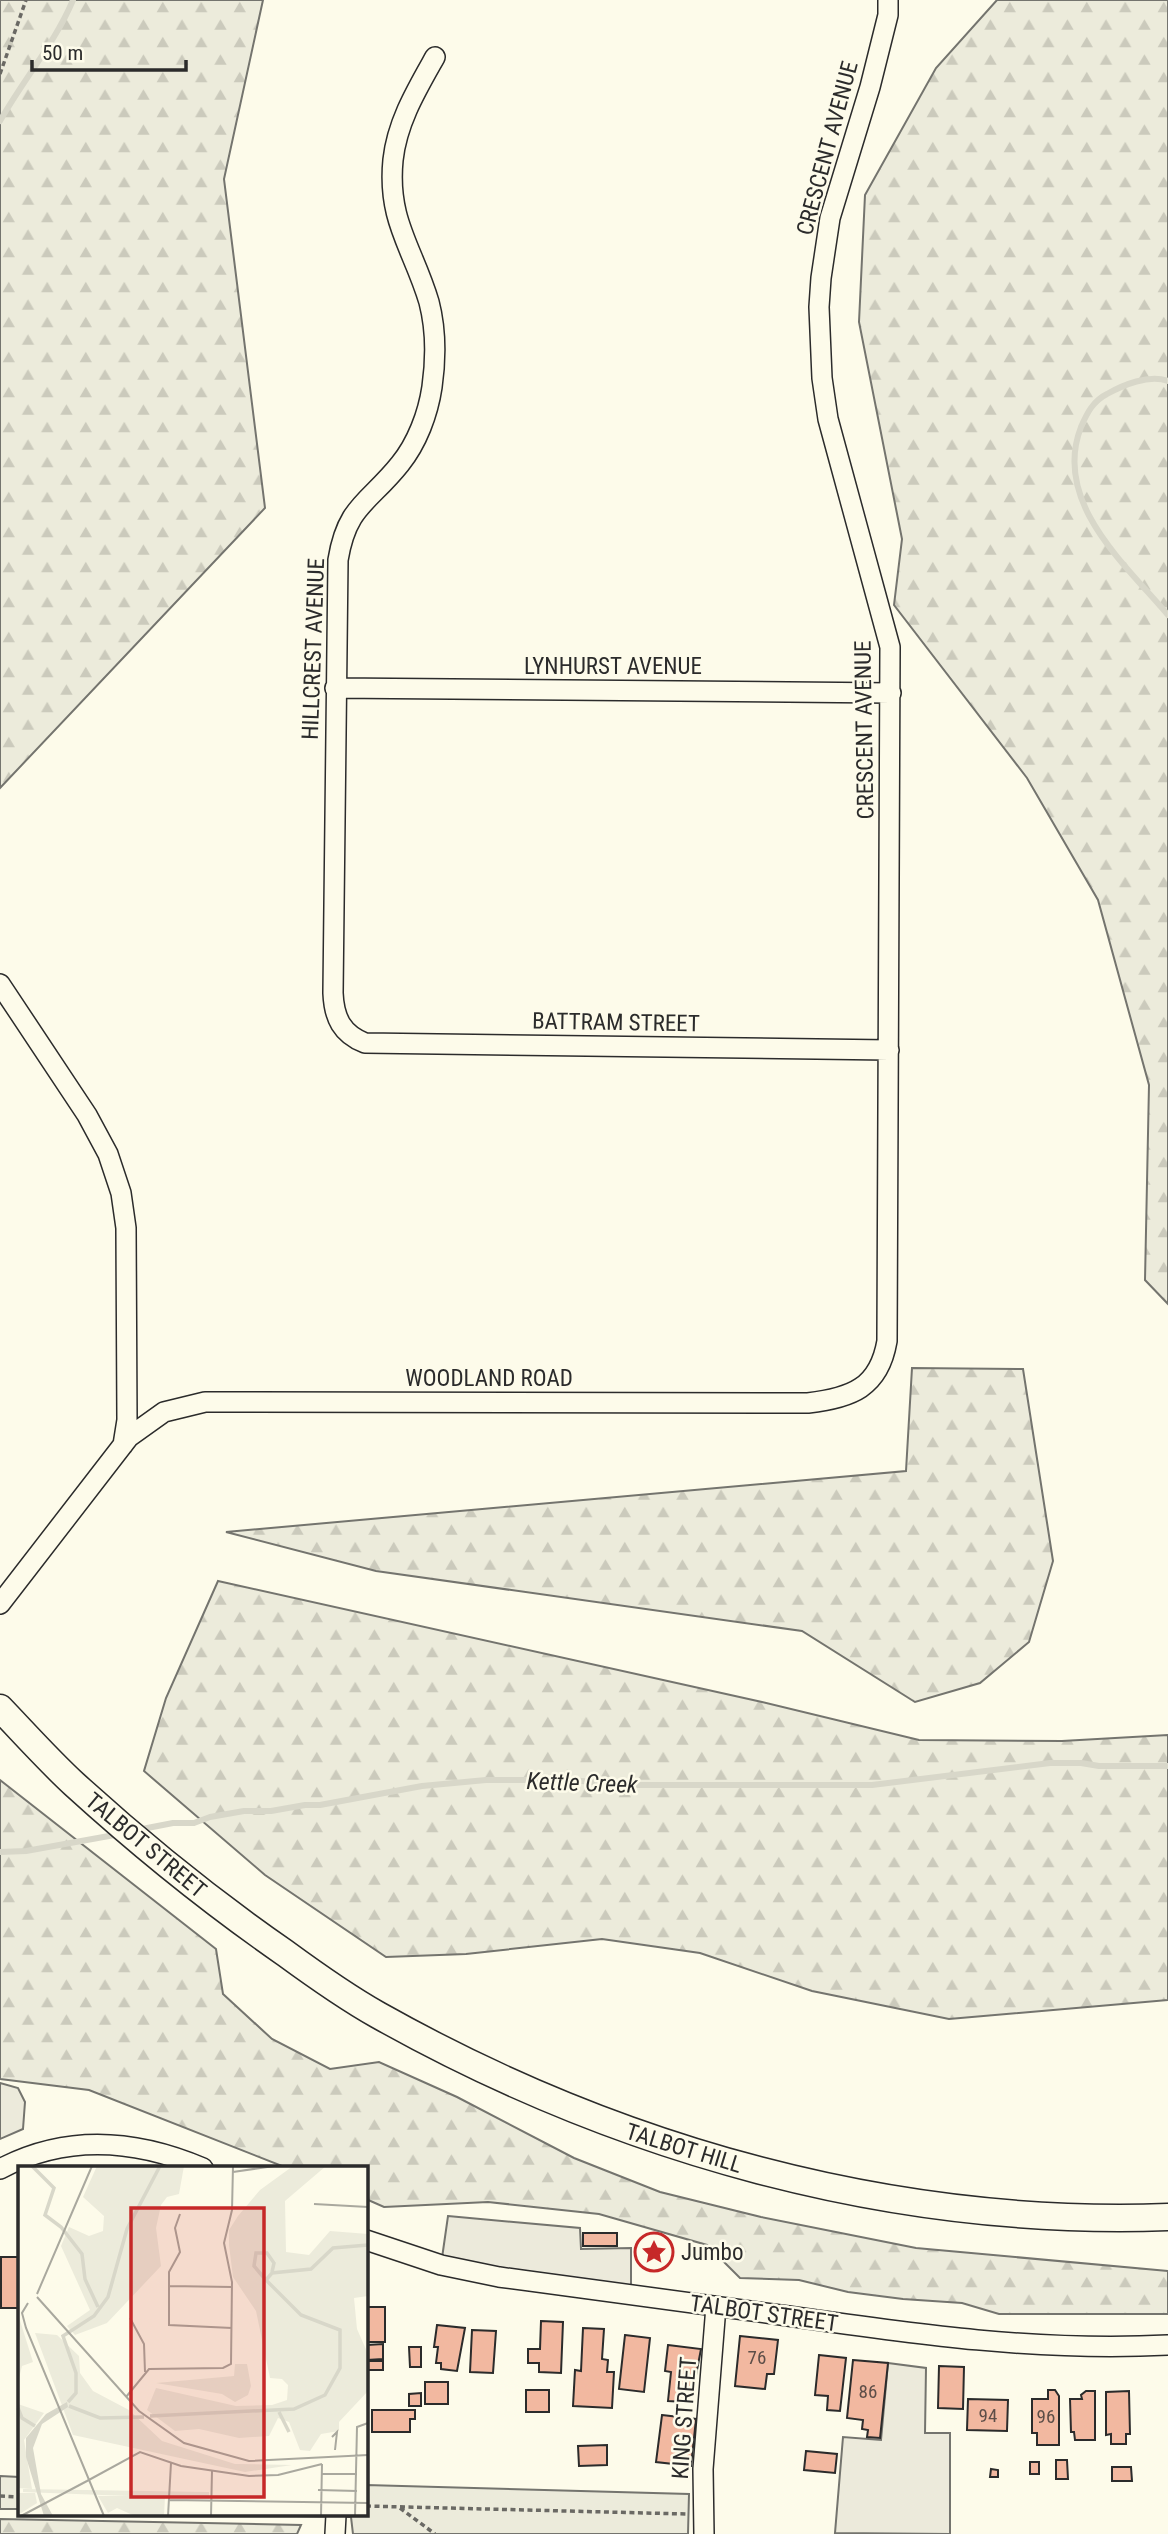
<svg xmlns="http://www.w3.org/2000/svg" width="1168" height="2534" viewBox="0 0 1168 2534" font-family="'Roboto Condensed',sans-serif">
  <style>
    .forest { fill: url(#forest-firs); stroke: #74746e; stroke-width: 2 }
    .green { fill: #ecebdb; stroke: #74746e; stroke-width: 2 }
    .parking { fill: #eceadb; stroke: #74746e; stroke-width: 2 }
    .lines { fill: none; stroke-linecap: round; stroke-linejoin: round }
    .stream { stroke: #d8d7c9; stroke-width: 6 }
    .building { fill: #f2b8a0; stroke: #2b2b2b; stroke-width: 2 }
    .minor-casing { stroke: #2b2b2b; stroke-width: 22 }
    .secondary-casing { stroke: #2b2b2b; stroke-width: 29 }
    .path { stroke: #6a6964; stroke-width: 3.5; stroke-dasharray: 5 3.5; stroke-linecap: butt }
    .minor { stroke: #fdfbea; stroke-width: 19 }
    .secondary { stroke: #fdfbea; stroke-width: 26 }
    .labels { text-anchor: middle; stroke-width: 5; stroke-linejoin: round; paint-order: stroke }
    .number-label { font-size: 19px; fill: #5d4e48 }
    .street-label { font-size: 23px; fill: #2b2b2b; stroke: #fdfbea }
    .poi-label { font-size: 23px; fill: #2b2b2b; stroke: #fdfbea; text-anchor: start }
    .water-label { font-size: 24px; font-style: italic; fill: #2b2b2b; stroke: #fdfbea }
    .inset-river { fill: none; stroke: #d8d7c9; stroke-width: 3.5 }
    .inset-road { fill: none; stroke: #a9a89e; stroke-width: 2 }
    .view { fill: #c62828; fill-opacity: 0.15; stroke: #c62828; stroke-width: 3.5 }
    .inset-edge { fill: none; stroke: #2b2b2b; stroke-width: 3.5 }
  </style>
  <defs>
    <pattern id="forest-firs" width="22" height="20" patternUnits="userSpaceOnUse" patternTransform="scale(1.75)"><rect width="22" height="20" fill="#ecebdb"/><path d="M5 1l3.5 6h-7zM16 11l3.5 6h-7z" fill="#cbcabc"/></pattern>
  </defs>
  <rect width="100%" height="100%" fill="#fdfbea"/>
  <path class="forest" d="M 0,0 L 263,0 L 224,179 L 265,508 L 0,788 Z
    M 997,0 L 1168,0 L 1168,1304 L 1145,1280 L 1149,1085 L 1098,900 L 1027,778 L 894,605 L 902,539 L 859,322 L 865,195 L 936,68 Z
    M 912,1368 L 1023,1369 L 1053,1561 L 1029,1642 L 980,1683 L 915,1702 L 802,1631 L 376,1571 L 226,1532 L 906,1471 Z
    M 218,1581 L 762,1702 L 919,1740 L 1062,1741 L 1168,1735 L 1168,2000 L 949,2019 L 812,1991 L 700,1953 L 602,1939 L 466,1954 L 386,1957 L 265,1875 L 144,1771 L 166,1698 Z
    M 0,1780 L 216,1949 L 223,1994 L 272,2039 L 330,2069 L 379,2062 L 457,2097 L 574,2158 L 660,2192 L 761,2217 L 916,2248 L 1168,2271 L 1168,2314 L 999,2314 L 962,2303 L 903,2299 L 848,2292 L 799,2280 L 740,2278 L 707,2245 L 599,2214 L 488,2202 L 384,2207 L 366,2199 L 366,2168 L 287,2168 L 89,2090 L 0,2079 Z
    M 0,2519 L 301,2525 L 297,2534 L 0,2534 Z"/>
  <path class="green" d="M 0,2476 L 19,2477 L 19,2509 L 0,2509 Z
    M 366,2485 L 689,2494 L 688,2534 L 353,2534 L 351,2517 L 239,2515 L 366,2515 Z"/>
  <path class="parking" d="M 0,2083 L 18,2088 L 25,2102 L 23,2129 L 0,2139 Z
    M 448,2216 L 580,2228 L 581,2249 L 631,2248 L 631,2295 L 441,2265 Z
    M 888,2363 L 926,2368 L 925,2433 L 950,2433 L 950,2534 L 835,2533 L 843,2437 L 881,2440 Z"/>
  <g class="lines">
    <path class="stream" d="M 0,121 C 23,80 55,43 73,0
      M 1168,381 C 1149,374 1123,385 1107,394 C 1093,401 1087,413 1081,427 C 1052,502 1125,564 1168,615
      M 137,1830 L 173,1823 L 194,1823 L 210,1817 L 244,1811 L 271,1811 L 305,1805 L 320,1805 L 422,1786 L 486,1780 L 569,1780 L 633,1785 L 872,1785 L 1050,1763 L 1081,1763 L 1099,1766 L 1168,1766
      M 0,1852 L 26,1851 L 120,1834"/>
  </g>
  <path class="building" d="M 583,2233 L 617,2233 L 617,2246 L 583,2246 Z
    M 1,2257 L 19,2257 L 19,2308 L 1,2308 Z
    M 366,2307 L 385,2307 L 385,2342 L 366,2342 Z
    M 541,2321 L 563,2322 L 561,2373 L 539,2372 L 539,2363 L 528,2363 L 528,2349 L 540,2349 Z
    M 437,2325 L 465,2328 L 457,2371 L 441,2369 L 441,2363 L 436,2363 L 438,2347 L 434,2347 Z
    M 583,2328 L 604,2329 L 602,2359 L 608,2360 L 607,2372 L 614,2372 L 612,2408 L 573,2406 L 575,2370 L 581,2371 Z
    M 472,2330 L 496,2331 L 493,2373 L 470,2372 Z
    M 625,2335 L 650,2338 L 644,2392 L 619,2389 Z
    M 740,2336 L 778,2340 L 774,2374 L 767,2374 L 765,2389 L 735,2386 Z
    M 383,2344 L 383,2359 L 367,2360 L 367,2345 Z
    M 668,2345 L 701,2349 L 692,2396 L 685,2395 L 685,2402 L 668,2401 L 671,2372 L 665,2371 Z
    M 409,2347 L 421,2347 L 421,2367 L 410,2367 Z
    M 819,2355 L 846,2358 L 840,2411 L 827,2410 L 828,2396 L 815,2395 Z
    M 853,2360 L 888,2363 L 880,2438 L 867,2437 L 868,2430 L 862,2429 L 863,2420 L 847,2418 Z
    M 367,2361 L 383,2361 L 383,2370 L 368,2370 Z
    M 939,2366 L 964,2367 L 963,2409 L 938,2408 Z
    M 425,2382 L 448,2382 L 448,2404 L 425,2404 Z
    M 526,2390 L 549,2390 L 549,2412 L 526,2412 Z
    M 1048,2390 L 1055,2390 L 1059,2396 L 1059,2445 L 1037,2445 L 1037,2433 L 1032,2433 L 1032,2399 L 1048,2399 Z
    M 1086,2391 L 1095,2391 L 1095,2440 L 1075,2440 L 1074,2432 L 1071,2432 L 1070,2399 L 1082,2399 L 1081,2395 Z
    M 1129,2391 L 1130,2434 L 1126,2434 L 1126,2444 L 1111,2444 L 1111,2434 L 1106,2435 L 1106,2392 Z
    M 421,2393 L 421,2406 L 409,2406 L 409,2394 Z
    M 968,2399 L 1008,2400 L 1007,2431 L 967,2430 Z
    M 372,2410 L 415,2410 L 415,2419 L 410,2419 L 410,2432 L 372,2432 Z
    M 662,2415 L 696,2419 L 691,2466 L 656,2462 Z
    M 607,2445 L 607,2465 L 579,2466 L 578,2446 Z
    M 806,2451 L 837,2454 L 835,2473 L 804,2470 Z
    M 1056,2460 L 1067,2460 L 1068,2479 L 1056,2479 Z
    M 1030,2462 L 1039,2462 L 1039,2474 L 1030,2474 Z
    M 1112,2467 L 1131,2467 L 1132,2481 L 1112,2481 Z
    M 991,2469 L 998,2470 L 998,2477 L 990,2477 Z"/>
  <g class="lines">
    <defs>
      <path id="minor" d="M 435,57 C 417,89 397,122 393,160 C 387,221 413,248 429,302 C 436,329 436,359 432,387 C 428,414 417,443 400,464 C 369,503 347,505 338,560 L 333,993 C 334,1018 342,1034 365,1043 L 889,1050
        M 335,688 L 891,693
        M 0,984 L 87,1115 L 108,1154 L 121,1193 L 126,1228 L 127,1420 L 123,1445
        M 0,1604 L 129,1437 L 164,1412 L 205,1402 L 808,1403 C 851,1398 879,1388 887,1341 L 890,647 L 828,419 L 822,378 L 819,307 L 821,278 L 830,218 L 870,87 L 888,15 L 888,0
        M 0,2169 C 66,2134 135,2139 203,2168
        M 366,2240 L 441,2265 L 499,2277 C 595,2290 691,2302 788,2316 C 914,2334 1040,2352 1168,2345
        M 335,2534 L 336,2515
        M 704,2534 L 703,2469 L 716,2306"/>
      <path id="secondary" d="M 0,1708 C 24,1733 48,1760 74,1784 C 141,1845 210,1901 285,1953 C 315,1975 346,1997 378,2015 C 618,2150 892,2227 1168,2217"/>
    </defs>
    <use href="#minor" class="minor-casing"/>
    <use href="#secondary" class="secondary-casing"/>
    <path class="path" d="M 0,74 L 26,0
      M 0,2496 L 19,2497
      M 366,2506 L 686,2514
      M 400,2508 L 435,2534"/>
    <use href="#minor" class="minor"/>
    <use href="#secondary" class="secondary"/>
  </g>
  <defs>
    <symbol id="sight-ring" viewBox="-11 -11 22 22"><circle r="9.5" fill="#fdfbea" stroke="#c62828" stroke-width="1.5"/><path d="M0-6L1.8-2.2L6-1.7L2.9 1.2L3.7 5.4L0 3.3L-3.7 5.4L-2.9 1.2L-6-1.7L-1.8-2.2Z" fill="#c62828"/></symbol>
  </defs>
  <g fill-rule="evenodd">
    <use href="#sight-ring" x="632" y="2230" width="44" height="44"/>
  </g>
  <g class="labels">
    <g class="number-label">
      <text x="757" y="2364">76</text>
      <text x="868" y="2398">86</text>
      <text x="988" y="2422">94</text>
      <text x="1046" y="2423">96</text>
    </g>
    <g class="street-label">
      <text transform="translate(827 148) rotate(-75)" y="8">CRESCENT AVENUE</text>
      <text transform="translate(313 649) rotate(-88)" y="8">HILLCREST AVENUE</text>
      <text x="613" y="674">LYNHURST AVENUE</text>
      <text transform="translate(864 730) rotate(-91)" y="8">CRESCENT AVENUE</text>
      <text transform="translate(616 1022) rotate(1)" y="8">BATTRAM STREET</text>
      <text x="489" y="1386">WOODLAND ROAD</text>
      <text transform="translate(146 1845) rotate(40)" y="8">TALBOT STREET</text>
      <text transform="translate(684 2148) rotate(17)" y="8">TALBOT HILL</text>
      <text transform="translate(764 2313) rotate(8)" y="8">TALBOT STREET</text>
      <text transform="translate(684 2418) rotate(-86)" y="8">KING STREET</text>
    </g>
    <g class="poi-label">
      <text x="681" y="2260">Jumbo</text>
    </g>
    <g class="water-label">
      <text transform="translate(582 1783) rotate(2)" y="8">Kettle Creek</text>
    </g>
  </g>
  <g transform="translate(18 2166)">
    <rect width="350" height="350" fill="#fdfbea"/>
    <path d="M 79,0 L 166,0 L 161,28 L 149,31 L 143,39 L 138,62 L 143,100 L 89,157 L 57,169 L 49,160 L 72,144 L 43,80 L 51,61 L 71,70 L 85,65 L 86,50 L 65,31 ZM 275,0 L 308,0 L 267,35 L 268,86 L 291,89 L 312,65 L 350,68 L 350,130 L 336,132 L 339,163 L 350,188 L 350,225 L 321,256 L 321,265 L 303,268 L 292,285 L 282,284 L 271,256 L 260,252 L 251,270 L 221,272 L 181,263 L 157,265 L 129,244 L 138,222 L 218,240 L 254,239 L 269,234 L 270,219 L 264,213 L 252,212 L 238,145 L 215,111 L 211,79 L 211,64 L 220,50 L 242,24 ZM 0,148 L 15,196 L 4,200 L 0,216 ZM 17,167 L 39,169 L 61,190 L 62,207 L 75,225 L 111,244 L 144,275 L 217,298 L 274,299 L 227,306 L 55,269 ZM 217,198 L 229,198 L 233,220 L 230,229 L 217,236 L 204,228 L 138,217 L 216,210 ZM 0,238 L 26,247 L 6,274 L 14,323 L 0,322 ZM 0,327 L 17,327 L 19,337 L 0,349 ZM 80,330 L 147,330 L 146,350 L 117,350 L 99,342 L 90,347 Z" fill="#ecebdb"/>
    <path d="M 5,323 L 191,326 L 191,333 L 5,326 Z" fill="#ecebdb"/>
    <path d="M 49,236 L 50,241 L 24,258 L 15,282 L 23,328 L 35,350 L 26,350 L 8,291 L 8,272 L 28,248 Z" fill="#d8d7c9"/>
    <path class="inset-river" d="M 14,0 L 36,22 L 27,49 L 43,61 L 64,88 L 67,113 L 80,141M 247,113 L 236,100 L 238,87 L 249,87 L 256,97 L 254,106M 50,236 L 58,227 L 58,207 L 45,170 L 76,150 L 90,131 L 109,63 L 142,0M 51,240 L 82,252 L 126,251M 0,242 L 4,252 L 17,260M 261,246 L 271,266M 132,250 L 276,243 L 307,229 L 322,202 L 322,164 L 283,149 L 248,114 L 254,107 L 293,103 L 315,82 L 350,79"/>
    <path class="inset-road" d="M 215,6 L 256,0M 296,38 L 350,41M 162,48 L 157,62 L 162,86 L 151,106 L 151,159 L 214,162M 151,120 L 214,121M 19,128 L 74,0M 19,131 L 121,245 L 166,277 L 231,295 L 350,289M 10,137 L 4,147 L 8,162 L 86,350M 112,152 L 126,178 L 127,206M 108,231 L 131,203 L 205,202 L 213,198 L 214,116 L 206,77 L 214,44 L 215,0M 314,271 L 319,266 L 317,284M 304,308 L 339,308M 69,315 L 122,286 L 163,300 L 231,310 L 260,309 L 304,298M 300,324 L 339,325M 151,334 L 350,337M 3,350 L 69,315M 150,350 L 153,297M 193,350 L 194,305M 303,350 L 304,298M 337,350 L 339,261 L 350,257"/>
    <path class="view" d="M 113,42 L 246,42 L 246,331 L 113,331 Z"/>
    <rect width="350" height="350" class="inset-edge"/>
  </g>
  <path d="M32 60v10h154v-10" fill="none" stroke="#2b2b2b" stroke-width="3.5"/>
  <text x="42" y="60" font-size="21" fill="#2b2b2b" stroke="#fdfbea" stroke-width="5" paint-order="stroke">50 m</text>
</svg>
